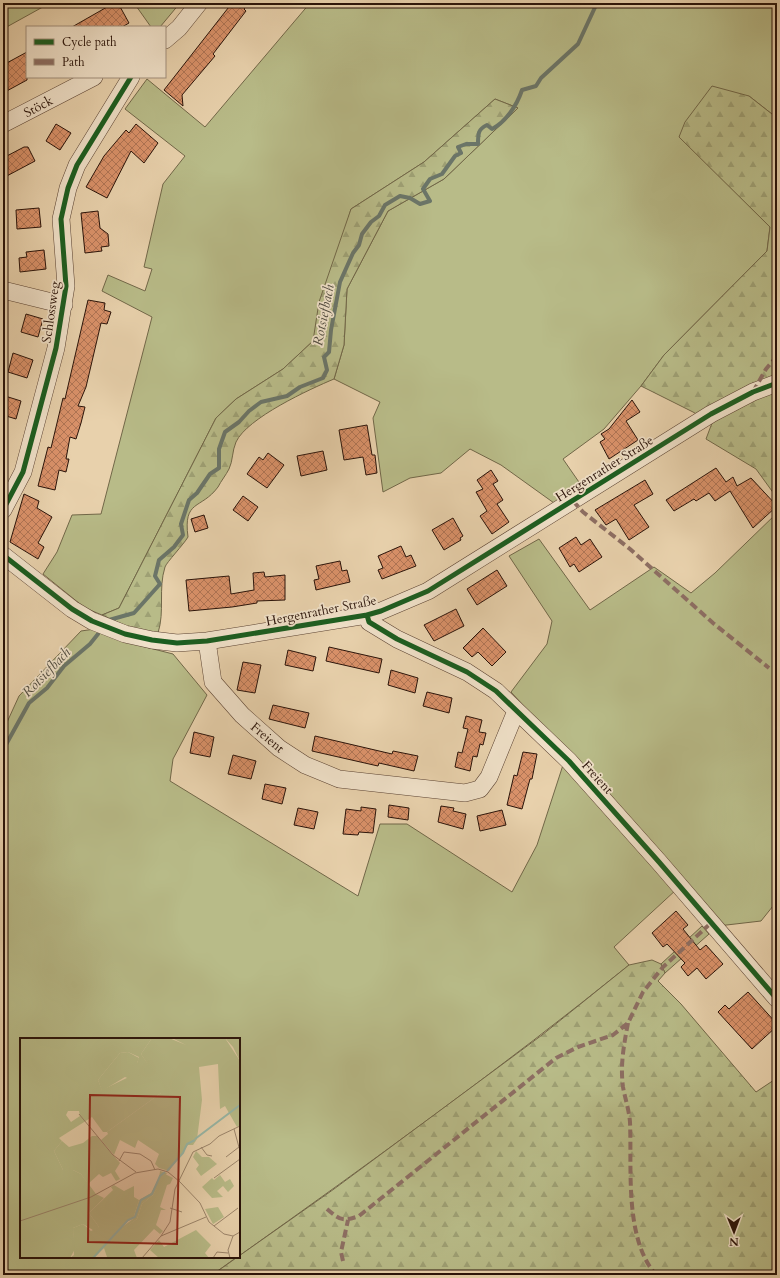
<svg xmlns="http://www.w3.org/2000/svg" width="780" height="1278" viewBox="0 0 780 1278" font-family="Cardo,serif">
  <style>
    .green { fill: #b8bb88; stroke: #716748 }
    .forest { fill: url(#forest-firs); stroke: #716748 }
    .lines { fill: none; stroke-linecap: round; stroke-linejoin: round }
    .stream { stroke: #6b7568; stroke-width: 4 }
    .building { fill: url(#building-cross-hatch); stroke: #2a1309 }
    .minor-casing { stroke: #5a4232; stroke-width: 18 }
    .minor { stroke: #f0e1c9; stroke-width: 17 }
    .quiet { stroke: #8d6e63; stroke-width: 4; stroke-dasharray: 8 4; stroke-linecap: butt }
    .cycleway-casing { stroke: #f0e1c9; stroke-width: 8 }
    .cycleway { stroke: #1b5e20; stroke-width: 5 }
    .labels { text-anchor: middle; stroke-width: 3.5; stroke-linejoin: round; paint-order: stroke }
    .street-label { font-size: 13px; fill: #2a1309; stroke: #f0e1c9 }
    .water-label { font-size: 14px; font-style: italic; fill: #504c40; stroke: #f0e1c9 }
    .inset-river { fill: none; stroke: #97b7a7; stroke-width: 2 }
    .inset-road { fill: none; stroke: #9c856b; stroke-width: 1 }
    .view { fill: #8f2418; fill-opacity: 0.15; stroke: #8f2418; stroke-width: 2 }
    .inset-edge { fill: none; stroke: #2a1309; stroke-width: 2 }
  </style>
  <defs>
    <pattern id="forest-firs" width="22" height="20" patternUnits="userSpaceOnUse"><rect width="22" height="20" fill="#b8bb88"/><path d="M5 1l3.5 6h-7zM16 11l3.5 6h-7z" fill="#9ea074"/></pattern>
    <pattern id="building-cross-hatch" width="8" height="8" patternUnits="userSpaceOnUse"><rect width="8" height="8" fill="#d99169"/><path d="M0 0l8 8M0 8l8-8" fill="none" stroke="#b07555"/></pattern>
  </defs>
  <rect width="100%" height="100%" fill="#e8d1ac"/>
  <filter id="stains"><feTurbulence type="fractalNoise" baseFrequency=".005" numOctaves="4"/><feColorMatrix values="0 0 0 0 .2 0 0 0 0 .09 0 0 0 0 .02 0 0 0 .5 -.17"/></filter>
  <radialGradient id="worn" r=".72"><stop offset=".6" stop-color="#630" stop-opacity="0"/><stop offset="1" stop-color="#630" stop-opacity=".3"/></radialGradient>
  <path class="green" d="M 3,3 L 50,3 L 3,29 Z
    M 134,3 L 180,3 L 160,27 L 151,27 Z
    M 310,3 L 777,3 L 777,118 L 749,96 L 679,136 L 770,227 L 767,251 L 664,355 L 641,386 L 604,429 L 563,459 L 581,485 L 554,503 L 501,465 L 470,449 L 441,473 L 410,478 L 383,492 L 373,418 L 380,402 L 334,379 L 344,345 L 347,289 L 388,211 L 444,179 L 518,108 L 495,99 L 424,162 L 351,209 L 313,341 L 283,369 L 236,399 L 216,418 L 119,608 L 102,615 L 85,608 L 43,574 L 57,552 L 72,515 L 101,514 L 152,317 L 102,291 L 108,275 L 145,291 L 152,269 L 144,267 L 163,184 L 185,156 L 125,109 L 147,79 L 205,127 Z
    M 777,513 L 777,901 L 761,921 L 718,926 L 567,753 L 511,692 L 547,644 L 552,621 L 509,556 L 539,539 L 590,610 L 654,567 L 691,593 L 715,573 Z
    M 95,629 L 130,643 L 173,654 L 207,695 L 173,759 L 170,781 L 358,896 L 380,824 L 407,824 L 512,892 L 537,845 L 563,765 L 677,889 L 614,947 L 629,965 C 503,1067 371,1162 239,1256 L 239,1039 L 21,1039 L 21,1257 L 237,1257 L 212,1275 L 3,1275 L 3,731 L 19,696 L 81,631 Z
    M 702,926 L 709,934 L 665,973 L 661,964 Z"/>
  <path class="forest" d="M 712,86 L 749,96 L 777,118 L 777,498 L 756,469 L 706,439 L 712,423 L 693,412 L 641,386 L 664,355 L 767,251 L 770,227 L 679,137 L 685,122 Z
    M 495,99 L 518,108 L 444,179 L 388,211 L 347,289 L 344,345 L 334,379 C 310,389 247,418 236,442 C 232,451 233,461 229,469 C 226,475 221,481 218,487 C 201,510 183,499 188,537 C 184,544 166,563 165,567 C 158,589 165,611 158,633 L 131,628 L 102,615 L 119,608 L 216,418 L 236,399 L 283,369 L 313,341 L 319,302 L 351,209 L 424,162 Z
    M 652,960 L 661,964 L 665,973 L 658,981 L 681,1004 L 756,1092 L 777,1078 L 777,1275 L 212,1275 L 334,1189 L 542,1035 L 629,965 Z"/>
  <g class="lines">
    <path class="stream" d="M 109,620 L 134,613 L 160,584 L 155,576 L 159,560 L 174,547 L 183,535 L 181,524 L 189,500 L 197,493 L 210,474 L 219,468 L 219,449 L 225,432 L 239,422 L 249,411 L 261,402 L 287,396 L 300,387 L 323,378 L 327,370 L 324,357 L 329,352 L 331,330 L 340,282 L 353,253 L 359,245 L 362,234 L 371,222 L 379,216 L 385,205 L 400,196 L 410,198 L 420,204 L 430,201 L 423,189 L 430,179 L 442,174 L 455,156 L 461,153 L 458,147 L 466,144 L 478,144 C 478,134 478,129 487,125 L 492,129 C 506,122 517,105 522,90 L 536,86 L 541,78 L 578,44 L 597,3
      M 3,750 L 29,703 L 47,688 L 64,666 L 90,644 L 98,634"/>
  </g>
  <path class="building" d="M 114,3 L 118,3 L 129,23 L 122,27 L 72,27 Z
    M 232,3 L 249,3 L 244,9 L 246,11 L 213,54 L 215,56 L 182,95 L 183,106 L 164,90 Z
    M 27,52 L 27,80 L 3,93 L 3,65 Z
    M 56,124 L 71,133 L 60,150 L 46,141 Z
    M 136,124 L 158,143 L 144,163 L 131,151 L 107,198 L 86,187 L 104,156 L 126,130 L 129,133 Z
    M 24,147 L 28,147 L 35,161 L 3,178 L 3,158 Z
    M 39,208 L 41,227 L 17,229 L 16,210 Z
    M 98,211 L 100,228 L 108,234 L 109,246 L 101,247 L 102,251 L 85,253 L 81,213 Z
    M 44,250 L 46,269 L 20,272 L 19,258 L 27,257 L 26,252 Z
    M 88,300 L 105,303 L 104,310 L 111,312 L 107,324 L 101,323 L 86,387 L 78,406 L 85,407 L 81,423 L 76,439 L 70,437 L 66,459 L 69,459 L 66,472 L 59,470 L 55,490 L 38,486 L 48,447 L 51,448 L 63,398 L 65,399 Z
    M 26,314 L 43,319 L 38,337 L 21,332 Z
    M 13,353 L 33,360 L 27,378 L 8,372 Z
    M 5,396 L 21,401 L 16,419 L 3,415 Z
    M 632,400 L 640,412 L 626,421 L 638,440 L 609,459 L 600,442 L 605,439 L 601,434 L 609,429 Z
    M 367,425 L 372,455 L 375,455 L 377,473 L 366,475 L 363,457 L 344,460 L 339,430 Z
    M 323,451 L 327,470 L 301,476 L 297,456 Z
    M 268,453 L 284,465 L 267,488 L 247,474 L 259,457 L 263,460 Z
    M 716,468 L 726,482 L 733,477 L 737,486 L 751,478 L 777,506 L 753,528 L 730,491 L 715,501 L 709,493 L 696,501 L 694,499 L 674,511 L 666,500 Z
    M 491,470 L 498,481 L 493,484 L 503,500 L 497,504 L 509,522 L 492,534 L 480,516 L 487,511 L 476,492 L 483,489 L 477,480 Z
    M 645,480 L 653,494 L 634,505 L 649,527 L 629,540 L 616,519 L 606,525 L 595,510 Z
    M 24,494 L 39,501 L 37,508 L 52,517 L 38,543 L 44,547 L 38,559 L 10,542 Z
    M 243,496 L 258,507 L 248,521 L 233,510 Z
    M 204,515 L 208,528 L 195,532 L 191,519 Z
    M 453,518 L 463,536 L 460,538 L 461,540 L 444,550 L 432,530 Z
    M 576,537 L 581,545 L 590,539 L 602,557 L 579,572 L 574,564 L 570,567 L 559,548 Z
    M 401,546 L 406,557 L 411,555 L 416,566 L 382,579 L 378,570 L 383,568 L 378,556 Z
    M 340,561 L 342,571 L 347,570 L 350,582 L 316,590 L 314,580 L 319,579 L 316,566 Z
    M 497,570 L 507,586 L 477,605 L 467,589 Z
    M 264,572 L 265,577 L 285,575 L 285,600 L 257,601 L 257,603 L 232,607 L 189,611 L 186,580 L 229,576 L 231,594 L 254,590 L 253,573 Z
    M 456,609 L 464,626 L 434,641 L 424,625 Z
    M 483,628 L 506,652 L 492,666 L 478,652 L 472,657 L 463,648 Z
    M 329,647 L 382,659 L 379,673 L 326,661 Z
    M 288,650 L 316,657 L 313,671 L 285,665 Z
    M 243,662 L 261,665 L 255,693 L 237,690 Z
    M 391,670 L 418,678 L 415,693 L 388,685 Z
    M 427,692 L 452,698 L 449,713 L 423,706 Z
    M 273,705 L 309,713 L 305,728 L 269,719 Z
    M 466,716 L 482,720 L 479,732 L 486,733 L 483,745 L 480,744 L 477,757 L 473,756 L 470,771 L 455,767 L 458,752 L 462,753 L 468,729 L 463,728 Z
    M 194,732 L 214,737 L 210,757 L 190,753 Z
    M 315,736 L 392,754 L 393,751 L 418,756 L 414,771 L 379,763 L 378,766 L 312,751 Z
    M 523,752 L 537,754 L 532,779 L 530,779 L 522,809 L 507,805 L 514,775 L 517,776 Z
    M 233,755 L 256,761 L 251,779 L 228,774 Z
    M 265,784 L 286,788 L 282,804 L 262,799 Z
    M 389,805 L 409,808 L 408,820 L 388,817 Z
    M 441,806 L 454,808 L 453,811 L 466,814 L 463,829 L 438,822 Z
    M 361,807 L 376,809 L 373,833 L 359,832 L 358,835 L 343,834 L 346,809 L 361,811 Z
    M 298,808 L 318,812 L 314,829 L 294,825 Z
    M 502,810 L 506,825 L 480,831 L 477,816 Z
    M 676,911 L 688,925 L 683,929 L 700,950 L 706,945 L 723,964 L 706,979 L 697,968 L 688,976 L 681,967 L 685,963 L 667,944 L 663,947 L 652,933 Z
    M 748,992 L 777,1024 L 777,1026 L 752,1049 L 718,1012 L 725,1005 L 729,1009 Z"/>
  <g class="lines">
    <defs>
      <path id="minor" d="M 165,40 L 179,28 L 199,3
        M 3,124 L 94,77
        M 3,290 L 64,305
        M 3,510 L 23,472 L 56,348 L 66,286 L 61,219 L 68,188 L 77,165 L 131,77
        M 3,555 L 72,609 L 92,621 L 125,634 L 152,640 L 177,643 L 207,641 L 367,615 L 381,611 L 428,591 L 711,414 L 753,392 L 777,383
        M 367,615 L 369,622 L 397,639 L 467,672 L 496,691 L 569,761 L 659,862 L 777,999
        M 207,641 L 213,682 L 242,715 L 279,748 L 305,765 L 339,779 L 465,793 L 480,789 L 489,777 L 516,711"/>
    </defs>
    <use href="#minor" class="minor-casing"/>
    <use href="#minor" class="minor"/>
    <path class="quiet" d="M 753,392 L 766,369 L 777,356
      M 573,501 L 583,512 L 630,549 L 713,623 L 769,668
      M 628,1023 C 624,1044 620,1065 623,1087 C 625,1098 629,1110 630,1122 C 632,1169 624,1238 656,1275
      M 327,1209 C 340,1220 342,1222 359,1216 L 556,1058 L 578,1047 L 613,1035 L 628,1023 L 643,992 L 663,967 L 711,923
      M 343,1261 L 341,1252 L 348,1220"/>
    <defs>
      <path id="cycleway" d="M 3,510 L 23,472 L 56,348 L 66,286 L 61,219 L 68,188 L 77,165 L 131,77
        M 3,555 L 72,609 L 92,621 L 125,634 L 152,640 L 177,643 L 207,641 L 367,615 L 381,611 L 428,591 L 711,414 L 753,392 L 777,383
        M 367,615 L 369,622 L 397,639 L 467,672 L 496,691 L 569,761 L 659,862 L 777,999"/>
    </defs>
    <use href="#cycleway" class="cycleway-casing"/>
    <use href="#cycleway" class="cycleway"/>
  </g>
  <g class="labels">
    <g class="street-label">
      <text transform="translate(38 106) rotate(-28)" y="5">Stöck</text>
      <text transform="translate(50 312) rotate(-82)" y="5">Schlossweg</text>
      <text transform="translate(604 468) rotate(-32)" y="5">Hergenrather Straße</text>
      <text transform="translate(321 610) rotate(-11)" y="5">Hergenrather Straße</text>
      <text transform="translate(268 737) rotate(40)" y="5">Freient</text>
      <text transform="translate(598 777) rotate(48)" y="5">Freient</text>
    </g>
    <g class="water-label">
      <text transform="translate(323 315) rotate(-79)" y="5">Rotsiefbach</text>
      <text transform="translate(46 672) rotate(-46)" y="5">Rotsiefbach</text>
    </g>
  </g>
  <g transform="translate(20 1038)">
    <rect width="220" height="220" fill="#e8d1ac"/>
    <path d="M 132,0 L 149,0 L 166,7 L 152,0 L 205,0 L 220,23 L 220,87 L 217,89 L 205,68 L 200,71 L 198,26 L 179,29 L 182,62 L 177,101 L 173,107 L 168,107 L 149,133 L 139,130 L 135,126 L 139,116 L 118,102 L 115,110 L 100,102 L 94,117 L 81,102 L 88,96 L 87,94 L 141,55 L 105,39 L 82,53 L 78,42 L 100,15 L 108,14 L 119,20 L 117,25 L 127,25 L 121,16 ZM 72,98 L 77,98 L 100,125 L 95,133 L 100,141 L 96,143 L 91,135 L 83,139 L 79,136 L 68,146 L 61,136 L 53,132 L 43,132 L 34,113 L 42,103 L 49,109 L 63,105 ZM 176,113 L 182,119 L 189,119 L 197,126 L 181,138 L 176,131 L 179,127 L 173,119 ZM 145,136 L 153,140 L 150,146 L 147,147 L 140,169 L 146,172 L 141,172 L 136,187 L 143,193 L 140,196 L 134,191 L 114,212 L 117,220 L 87,219 L 84,210 L 73,220 L 50,220 L 54,217 L 53,190 L 63,186 L 71,193 L 79,189 L 69,175 L 93,152 L 91,149 L 94,147 L 104,153 L 114,148 L 114,159 L 119,162 L 113,181 L 106,184 L 100,193 L 117,181 L 122,166 L 133,157 ZM 200,137 L 205,144 L 210,141 L 214,148 L 208,154 L 203,148 L 197,153 L 203,159 L 192,160 L 182,149 L 192,140 L 194,142 ZM 198,169 L 204,179 L 193,186 L 185,171 ZM 176,192 L 191,207 L 185,215 L 189,220 L 139,220 L 130,212 L 139,202 L 144,209 Z" fill="#b8bb88"/>
    <path d="M 0,0 L 132,0 L 121,16 L 128,26 L 117,25 L 119,19 L 108,14 L 100,15 L 78,42 L 82,52 L 115,36 L 136,44 L 141,55 L 87,94 L 83,94 L 72,79 L 39,100 L 42,103 L 34,113 L 43,132 L 53,132 L 61,136 L 76,156 L 84,160 L 69,175 L 79,189 L 76,194 L 63,186 L 53,190 L 55,211 L 50,220 L 0,220 ZM 48,73 L 59,73 L 60,78 L 51,84 L 46,77 ZM 205,0 L 220,0 L 220,23 L 213,9 ZM 140,133 L 147,135 L 133,157 L 122,166 L 117,181 L 101,193 L 98,192 L 113,181 L 119,162 L 131,155 L 139,140 Z" fill="#b8bb88" fill-rule="evenodd"/>
    <path class="inset-river" d="M 175,101 L 220,67M 147,133 L 163,115 L 167,106 L 175,102M 73,220 L 108,182 L 115,179 L 121,162 L 132,156 L 140,138 L 145,134"/>
    <path class="inset-road" d="M 59,76 L 93,117 L 116,134M 214,91 L 220,113M 181,109 L 187,117 L 192,118M 206,119 L 219,109M 99,123 L 104,114 L 120,116 L 131,123 L 135,132M 194,140 L 220,121M 150,170 L 162,174M 0,183 L 71,159 L 115,135 L 138,131 L 148,134 L 160,144 L 180,165 L 189,184 L 204,196 L 213,198 L 220,194M 194,188 L 218,170M 141,198 L 150,184 L 155,151 L 173,114 L 190,106 L 199,98 L 220,88M 122,220 L 141,198 L 186,179M 193,220 L 197,214 L 208,215M 210,220 L 208,212 L 213,198"/>
    <path class="view" d="M 70,57 L 160,59 L 157,206 L 68,204 Z"/>
    <rect width="220" height="220" class="inset-edge"/>
  </g>
  <rect width="780" height="1278" fill="none" stroke="#e8d1ac" stroke-width="16"/>
  <rect x="4" y="4" width="772" height="1270" fill="none" stroke="#2a1309" stroke-width="2"/>
  <rect x="8" y="8" width="764" height="1262" fill="none" stroke="#2a1309"/>
  <rect x="26" y="26" width="140" height="52" fill="#f0e1c9" stroke="#a18f7c"/>
  <rect x="34" y="39" width="20" height="6" fill="#1b5e20" stroke="#a18f7c"/>
  <text x="62" y="46" font-size="12" fill="#2a1309">Cycle path</text>
  <rect x="34" y="59" width="20" height="6" fill="#8d6e63" stroke="#a18f7c"/>
  <text x="62" y="66" font-size="12" fill="#2a1309">Path</text>
  <g transform="translate(734 1232) rotate(179)" stroke="#f0e1c9" stroke-width="3" paint-order="stroke">
  <path d="M0-3L7 15L0 10L-7 15Z" fill="#2a1309"/>
  <text y="-6" font-size="11" font-weight="bold" text-anchor="middle" fill="#2a1309">N</text>
  </g>
  <rect width="100%" height="100%" filter="url(#stains)"/>
  <rect width="100%" height="100%" fill="url(#worn)"/>
</svg>
